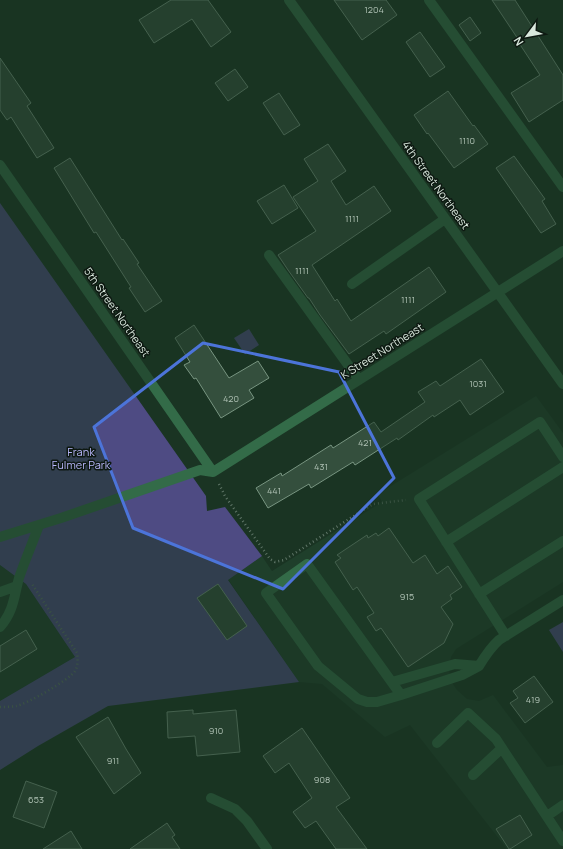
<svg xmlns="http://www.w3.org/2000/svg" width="563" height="849" viewBox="0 0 563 849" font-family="Manrope,sans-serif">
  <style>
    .built { fill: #1f3f2b }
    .green { fill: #4e4b83 }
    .building { fill: #344f3d; stroke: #789581 }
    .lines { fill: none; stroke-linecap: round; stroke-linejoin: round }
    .path { stroke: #607668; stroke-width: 2.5; stroke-dasharray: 1 3; stroke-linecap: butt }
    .minor { stroke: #336b48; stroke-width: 10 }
    .marked { fill: none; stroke: #4c74d9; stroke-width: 3; stroke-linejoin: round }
    .labels { text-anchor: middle; stroke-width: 3; stroke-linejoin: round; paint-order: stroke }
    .number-label { font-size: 9px; fill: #b0c2b5 }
    .street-label { font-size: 11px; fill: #d9e8dd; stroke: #0d1811 }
    .park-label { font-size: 11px; fill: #b7b6f9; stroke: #0d1811 }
  </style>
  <rect width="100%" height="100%" fill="#1a3423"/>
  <path class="built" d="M 536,396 L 563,433 L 563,582 L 456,649 L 451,657 L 449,668 L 451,681 L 457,690 L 467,699 L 479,701 L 493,695 L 547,767 L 563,765 L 563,849 L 507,849 L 410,725 L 385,737 L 322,684 L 299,682 L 228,579 L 262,556 L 272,571 L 382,502 L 378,494 Z
    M 0,565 L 26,584 L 75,657 L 0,701 Z"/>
  <path class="green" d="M 0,203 L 206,496 L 207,511 L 225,507 L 262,556 L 228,580 L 299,682 L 108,706 L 38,746 L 0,770 L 0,701 L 75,657 L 26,584 L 0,565 Z
    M 249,329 L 259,345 L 245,354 L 234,338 Z
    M 563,622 L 563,652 L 549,630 Z"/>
  <path class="building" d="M 171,0 L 208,0 L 231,32 L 211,47 L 192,19 L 154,43 L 139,20 Z
    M 334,0 L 386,0 L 397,15 L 362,40 Z
    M 492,0 L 515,0 L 563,75 L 563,100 L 529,122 L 511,93 L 540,75 L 519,43 L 520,42 Z
    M 470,17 L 481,33 L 470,41 L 459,25 Z
    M 420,32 L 445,67 L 430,77 L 406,42 Z
    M 0,58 L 31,103 L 27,106 L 54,148 L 37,158 L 11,117 L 7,120 L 0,110 Z
    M 235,69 L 248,87 L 228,101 L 215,83 Z
    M 448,91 L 473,126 L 474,125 L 488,144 L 454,168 L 428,133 L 427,134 L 414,115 Z
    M 279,93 L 300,125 L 284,135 L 263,103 Z
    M 328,144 L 346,171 L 331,181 L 346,205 L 374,186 L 391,211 L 312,265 L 335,301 L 337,299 L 351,321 L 429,267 L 446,292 L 386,334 L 384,331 L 349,354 L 320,315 L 309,298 L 308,298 L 288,270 L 278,255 L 316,231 L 293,197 L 318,181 L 304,159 Z
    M 514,156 L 545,199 L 542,201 L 556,224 L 541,233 L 496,168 Z
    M 70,158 L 122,240 L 123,239 L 139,263 L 137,264 L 162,301 L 145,312 L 129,288 L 131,287 L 96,232 L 94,233 L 54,168 Z
    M 284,185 L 298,208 L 272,224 L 257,201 Z
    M 194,325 L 229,378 L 258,361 L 269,378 L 249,390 L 254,398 L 221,418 L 196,378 L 194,379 L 184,365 L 190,362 L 175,338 Z
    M 481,359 L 504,392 L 470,415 L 460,400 L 434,417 L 433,415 L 398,440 L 397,438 L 355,465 L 353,462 L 311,488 L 309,484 L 268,508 L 256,488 L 281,473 L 282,476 L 331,445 L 333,448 L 374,422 L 381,432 L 425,402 L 418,392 L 436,381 L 440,386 Z
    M 389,528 L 413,563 L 425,555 L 437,574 L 448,566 L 462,587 L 450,595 L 452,599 L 441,607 L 453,624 L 444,643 L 408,667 L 381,628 L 376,631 L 367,617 L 374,613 L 357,587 L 353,590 L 335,562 L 341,558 L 337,555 L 367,535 L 368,538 L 376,533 L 378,536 Z
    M 218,584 L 247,626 L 227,640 L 197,598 Z
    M 26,630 L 37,649 L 0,672 L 0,646 Z
    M 534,676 L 553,702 L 525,723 L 510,703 L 518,698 L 513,691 Z
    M 193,710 L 193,714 L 236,710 L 240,752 L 197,756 L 195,736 L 168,738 L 167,712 Z
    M 108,717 L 126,749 L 141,773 L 114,794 L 76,737 Z
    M 302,728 L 350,798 L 336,807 L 367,849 L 336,849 L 316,821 L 305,828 L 293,812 L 312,798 L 289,763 L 275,773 L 263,756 Z
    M 26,781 L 57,792 L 44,828 L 13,817 Z
    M 520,815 L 532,835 L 510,849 L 509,849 L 496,829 Z
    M 167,823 L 175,835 L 172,837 L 180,849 L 130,849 Z
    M 71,831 L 82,849 L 43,849 Z"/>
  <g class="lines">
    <path class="path" d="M 219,484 L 225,496 L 270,559 L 275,562 L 284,560 L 373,504 L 406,500
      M 0,707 C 5,707 11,707 16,706 C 27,704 69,680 75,671 C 78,666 78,659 77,653 L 32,584"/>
    <path class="minor" d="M 289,0 L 563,384
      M 429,0 L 563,187
      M 0,165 L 213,472
      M 269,255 L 359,380
      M 352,284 L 445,219
      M 213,472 L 563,251
      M 0,537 L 61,518 L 200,470 L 213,472
      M 446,542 L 563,467
      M 0,592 L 17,586
      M 479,594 L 563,541
      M 0,627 C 14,611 14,596 19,578 C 25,560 33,542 39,525
      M 506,636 L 419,499 L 540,422 L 563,457
      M 479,666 C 485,656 490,648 499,640 L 563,600
      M 392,682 L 455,664 L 479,666 L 462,675 L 401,695 L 377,702 L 367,702 L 358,699 L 318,666 L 266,593 L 307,564 L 401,695
      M 437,743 L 468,713 L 496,739 L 563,841
      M 473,775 L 502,748
      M 211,798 L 235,809 L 247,821 L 267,849
      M 547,816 L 563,805"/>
  </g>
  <path d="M0 0H563V849H0ZM 203,343 L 339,372 L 394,478 L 283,589 L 133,528 L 94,427 Z" fill="#1a3423" fill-opacity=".55" fill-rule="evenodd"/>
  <path class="marked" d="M 203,343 L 339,372 L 394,478 L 283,589 L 133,528 L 94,427 Z"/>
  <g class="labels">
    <g class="number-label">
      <text x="374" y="13">1204</text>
      <text x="467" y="144">1110</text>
      <text x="352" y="222">1111</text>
      <text x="302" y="274">1111</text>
      <text x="408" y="303">1111</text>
      <text x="478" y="387">1031</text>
      <text x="231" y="402">420</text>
      <text x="365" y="446">421</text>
      <text x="321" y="470">431</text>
      <text x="274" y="494">441</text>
      <text x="407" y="600">915</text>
      <text x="533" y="703">419</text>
      <text x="216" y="734">910</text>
      <text x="113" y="764">911</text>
      <text x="322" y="783">908</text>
      <text x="36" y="803">653</text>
    </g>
    <g class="street-label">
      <text transform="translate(436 185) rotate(54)" y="4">4th Street Northeast</text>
      <text transform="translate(117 312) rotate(55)" y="4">5th Street Northeast</text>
      <text transform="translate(382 351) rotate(-32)" y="4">K Street Northeast</text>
    </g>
    <g class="park-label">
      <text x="81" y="456">Frank<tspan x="81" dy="13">Fulmer Park</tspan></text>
    </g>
  </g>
  <g transform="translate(527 36) rotate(238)" stroke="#0d1811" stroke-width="3" paint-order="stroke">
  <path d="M0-3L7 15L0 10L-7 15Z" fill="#d9e8dd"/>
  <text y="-6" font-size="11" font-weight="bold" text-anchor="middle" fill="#d9e8dd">N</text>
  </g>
</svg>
